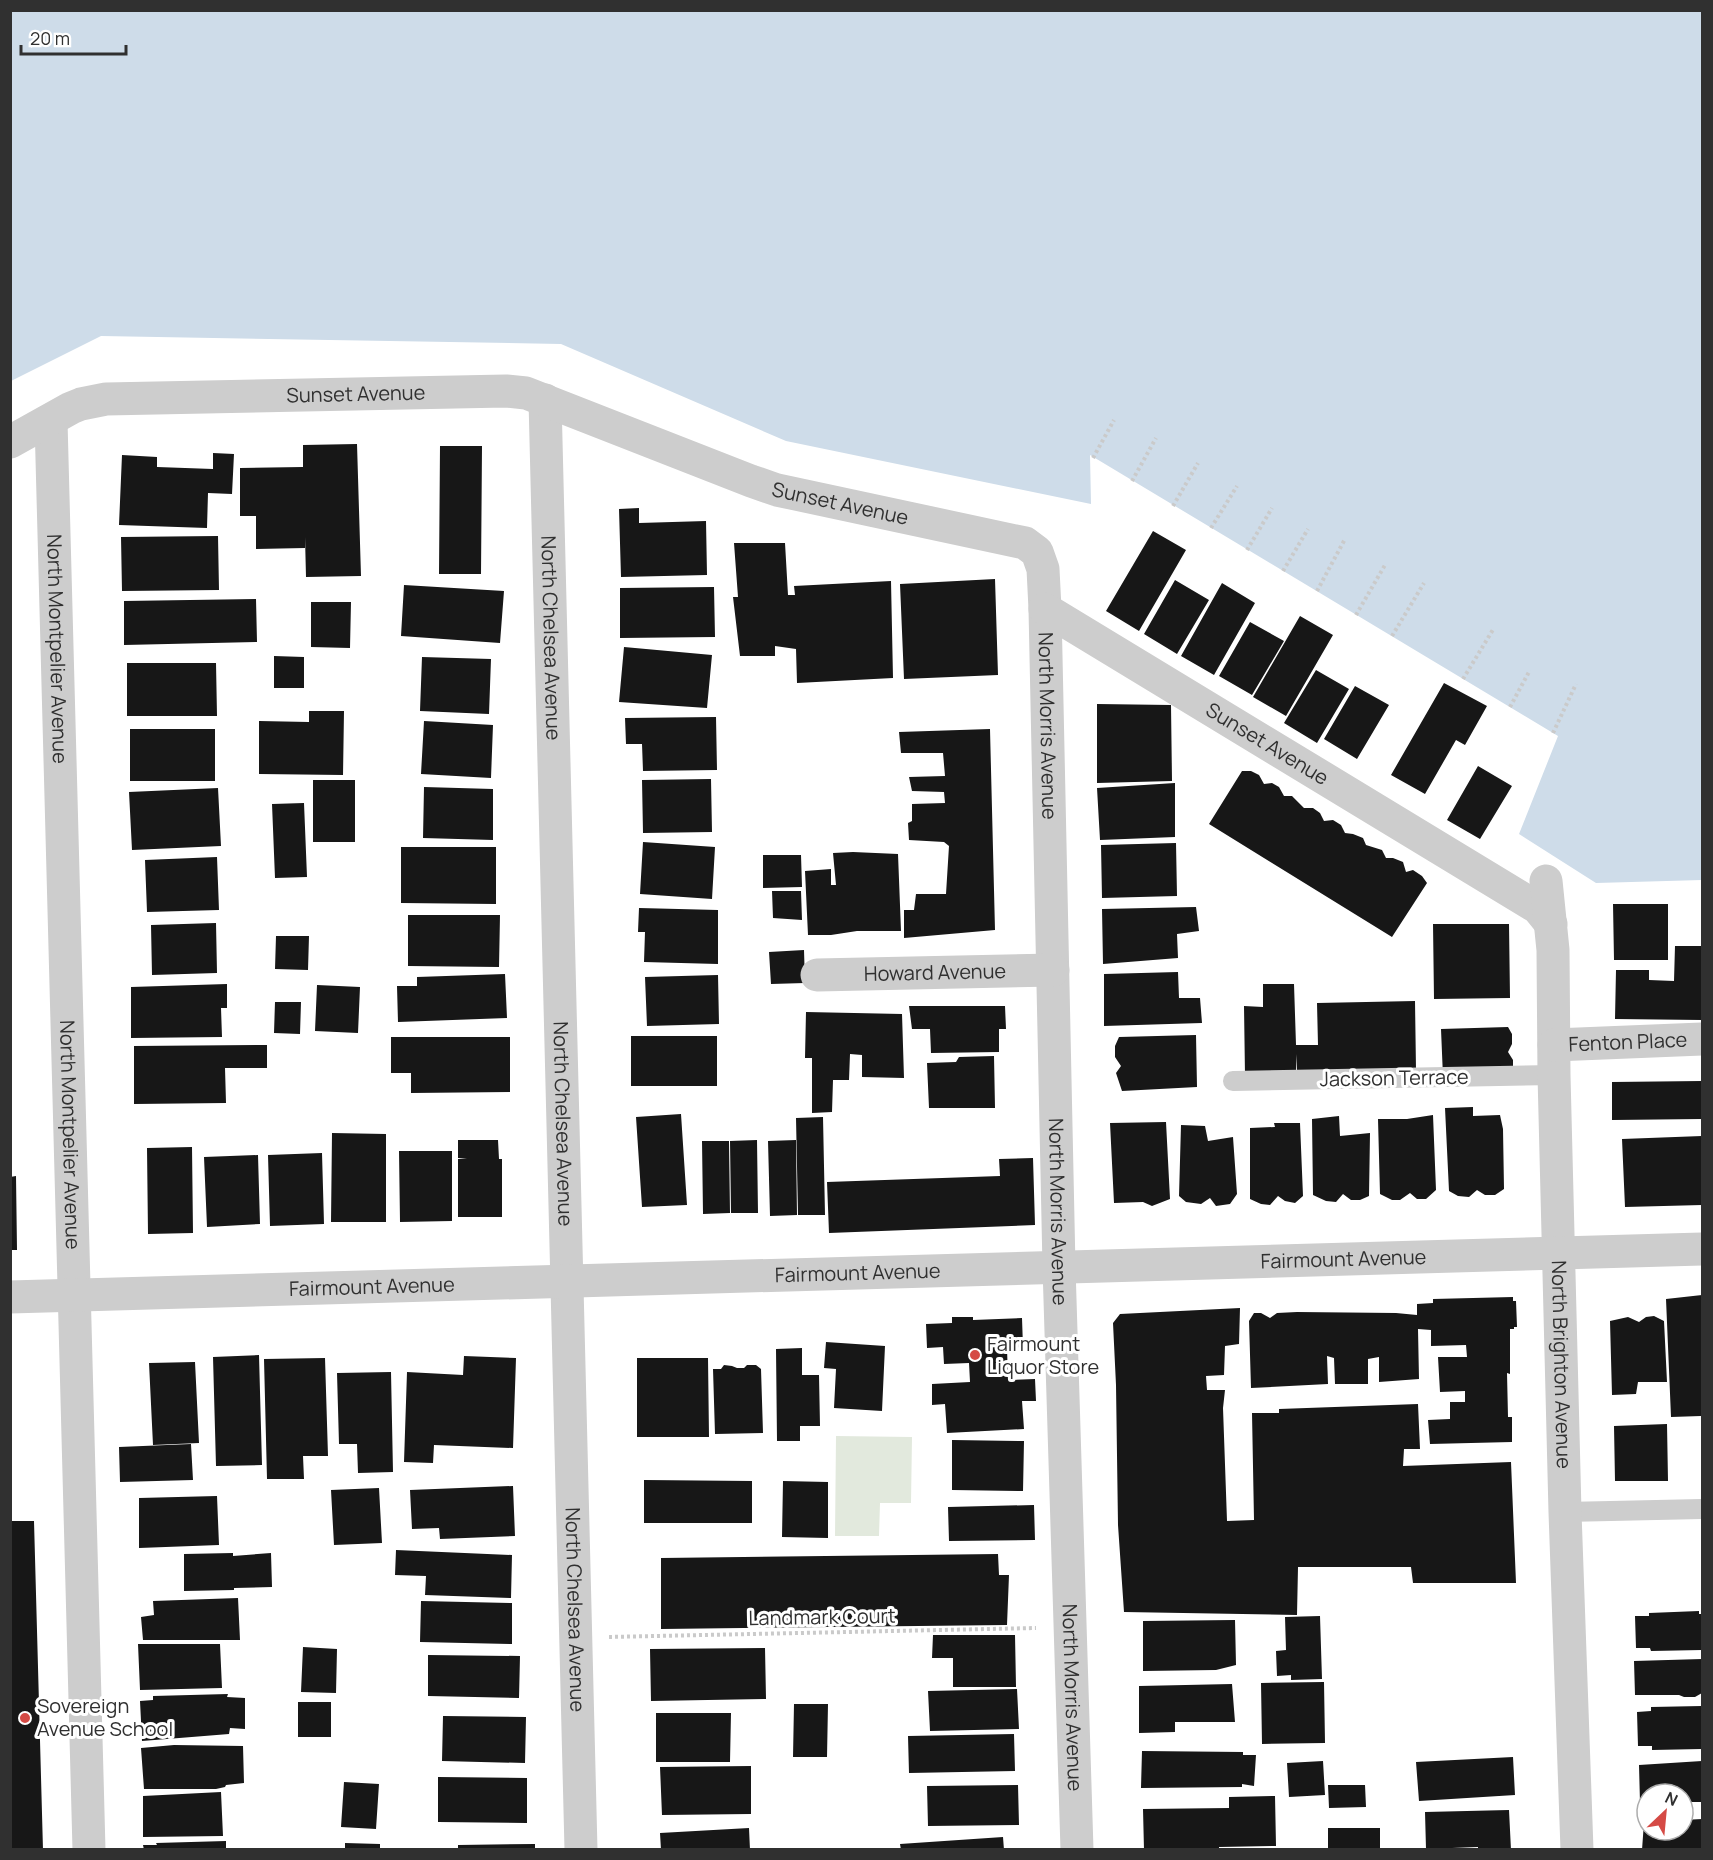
<svg xmlns="http://www.w3.org/2000/svg" width="1713" height="1860" viewBox="0 0 1713 1860" font-family="Manrope,sans-serif">
  <style>
    .green { fill: #e2e9dd }
    .water { fill: #cedce9 }
    .building { fill: #171717 }
    .lines { fill: none; stroke-linecap: round; stroke-linejoin: round }
    .path { stroke: #cacaca; stroke-width: 4; stroke-dasharray: 3 3; stroke-linecap: butt }
    .service { stroke: #cdcdcd; stroke-width: 20 }
    .minor { stroke: #cdcdcd; stroke-width: 33 }
    .tertiary { stroke: #cdcdcd; stroke-width: 33 }
    .poi-dot { fill: #d54a45; stroke: #fff; stroke-width: 2 }
    .labels { text-anchor: middle; stroke-width: 6; stroke-linejoin: round; paint-order: stroke }
    .street-label { font-size: 20px; fill: #303030; stroke: #fff }
    .poi-label { font-size: 20px; fill: #303030; stroke: #fff; text-anchor: start }
  </style>
  <rect width="100%" height="100%" fill="#fff"/>
  <path class="green" d="M 836,1436 L 912,1437 L 911,1503 L 880,1503 L 879,1536 L 835,1536 Z"/>
  <path class="water" d="M 11,10 L 1702,11 L 1702,880 L 1596,883 L 1519,834 L 1558,736 L 1090,455 L 1091,504 L 786,441 L 561,344 L 101,336 L 11,381 Z"/>
  <path class="building" d="M 357,444 L 361,576 L 306,577 L 305,537 L 305,548 L 256,549 L 256,516 L 240,516 L 240,468 L 303,467 L 303,445 Z
    M 440,446 L 482,446 L 481,574 L 439,574 Z
    M 213,453 L 234,454 L 232,494 L 208,493 L 207,528 L 119,525 L 122,455 L 157,457 L 157,467 L 213,469 Z
    M 639,508 L 639,523 L 706,521 L 707,575 L 621,577 L 619,509 Z
    M 1153,531 L 1186,550 L 1139,631 L 1106,611 Z
    M 218,536 L 219,590 L 122,591 L 121,537 Z
    M 734,543 L 785,543 L 788,595 L 795,595 L 794,586 L 891,581 L 893,678 L 797,683 L 796,649 L 775,646 L 775,656 L 740,656 L 733,597 L 738,597 Z
    M 995,579 L 998,675 L 904,679 L 900,584 Z
    M 1175,580 L 1209,600 L 1177,654 L 1144,634 Z
    M 1222,583 L 1255,603 L 1214,675 L 1181,656 Z
    M 404,585 L 504,591 L 500,643 L 401,636 Z
    M 714,587 L 715,637 L 620,638 L 620,588 Z
    M 256,599 L 257,642 L 124,645 L 124,601 Z
    M 311,602 L 351,602 L 350,648 L 311,647 Z
    M 1300,616 L 1333,635 L 1286,716 L 1253,697 Z
    M 1250,622 L 1284,641 L 1252,695 L 1219,676 Z
    M 624,647 L 712,655 L 707,708 L 619,702 Z
    M 274,656 L 304,657 L 304,688 L 274,688 Z
    M 422,657 L 491,659 L 489,714 L 420,711 Z
    M 127,663 L 216,663 L 217,716 L 127,716 Z
    M 1316,670 L 1349,689 L 1317,743 L 1284,723 Z
    M 1444,683 L 1487,706 L 1465,745 L 1456,740 L 1425,794 L 1391,775 Z
    M 1355,686 L 1389,705 L 1357,759 L 1324,739 Z
    M 1097,704 L 1171,705 L 1172,781 L 1097,783 Z
    M 309,711 L 344,711 L 343,775 L 259,774 L 259,721 L 309,722 Z
    M 716,717 L 717,770 L 643,771 L 642,744 L 626,744 L 625,718 Z
    M 424,721 L 493,725 L 491,778 L 421,774 Z
    M 130,729 L 215,729 L 215,781 L 130,781 Z
    M 990,729 L 995,930 L 904,938 L 904,910 L 914,910 L 916,894 L 946,894 L 949,846 L 944,842 L 909,840 L 908,823 L 912,821 L 912,804 L 945,803 L 944,792 L 912,791 L 909,777 L 945,776 L 943,753 L 901,753 L 899,732 Z
    M 1478,766 L 1512,786 L 1480,839 L 1447,820 Z
    M 1242,771 L 1251,771 L 1259,775 L 1264,784 L 1272,783 L 1279,787 L 1284,796 L 1292,796 L 1304,808 L 1313,808 L 1320,813 L 1324,821 L 1333,820 L 1341,825 L 1345,833 L 1353,834 L 1363,838 L 1366,845 L 1382,850 L 1386,858 L 1393,858 L 1403,862 L 1406,872 L 1413,870 L 1422,876 L 1427,883 L 1392,937 L 1209,824 Z
    M 711,779 L 712,832 L 643,833 L 642,780 Z
    M 313,780 L 355,780 L 355,842 L 313,842 Z
    M 1175,783 L 1175,837 L 1100,840 L 1097,788 Z
    M 424,787 L 493,789 L 493,840 L 423,838 Z
    M 218,788 L 221,846 L 132,850 L 129,792 Z
    M 304,803 L 307,877 L 275,878 L 272,804 Z
    M 643,842 L 715,847 L 712,899 L 640,894 Z
    M 1176,843 L 1177,896 L 1102,898 L 1101,845 Z
    M 401,847 L 496,847 L 496,904 L 401,903 Z
    M 853,852 L 898,854 L 901,931 L 857,931 L 831,935 L 808,935 L 805,871 L 831,869 L 831,885 L 836,885 L 833,853 Z
    M 763,855 L 801,855 L 802,887 L 763,888 Z
    M 217,857 L 219,910 L 147,912 L 145,860 Z
    M 772,891 L 801,891 L 802,920 L 773,918 Z
    M 1613,904 L 1668,904 L 1668,960 L 1614,960 Z
    M 1196,907 L 1199,931 L 1177,934 L 1178,958 L 1103,964 L 1102,909 Z
    M 639,908 L 718,910 L 718,964 L 644,962 L 645,932 L 638,932 Z
    M 408,915 L 500,915 L 499,967 L 408,966 Z
    M 216,923 L 217,973 L 152,975 L 151,925 Z
    M 1433,924 L 1509,924 L 1510,998 L 1434,999 Z
    M 276,936 L 309,936 L 308,970 L 275,969 Z
    M 1675,946 L 1702,946 L 1702,1020 L 1615,1019 L 1616,970 L 1649,970 L 1649,980 L 1674,981 Z
    M 804,950 L 805,983 L 771,984 L 769,952 Z
    M 1178,972 L 1179,998 L 1200,998 L 1202,1023 L 1104,1026 L 1104,974 Z
    M 505,974 L 507,1018 L 398,1022 L 397,986 L 417,986 L 417,977 Z
    M 718,975 L 719,1024 L 647,1026 L 645,977 Z
    M 227,984 L 227,1008 L 221,1008 L 222,1037 L 131,1038 L 131,987 Z
    M 1263,984 L 1294,984 L 1296,1045 L 1318,1045 L 1317,1003 L 1415,1001 L 1416,1070 L 1297,1071 L 1296,1054 L 1296,1074 L 1245,1075 L 1244,1006 L 1263,1007 Z
    M 317,985 L 360,987 L 358,1033 L 315,1031 Z
    M 275,1002 L 301,1002 L 300,1034 L 274,1033 Z
    M 909,1006 L 1005,1006 L 1006,1029 L 999,1029 L 999,1052 L 931,1053 L 930,1029 L 912,1029 Z
    M 806,1012 L 902,1014 L 904,1078 L 862,1077 L 862,1055 L 850,1054 L 849,1080 L 833,1080 L 832,1112 L 812,1113 L 812,1058 L 805,1058 Z
    M 1508,1027 L 1512,1034 L 1512,1044 L 1508,1052 L 1513,1060 L 1513,1068 L 1443,1077 L 1441,1029 Z
    M 1196,1035 L 1197,1087 L 1122,1091 L 1116,1073 L 1121,1066 L 1115,1057 L 1115,1046 L 1119,1037 Z
    M 631,1036 L 717,1036 L 717,1086 L 631,1086 Z
    M 391,1037 L 510,1037 L 510,1092 L 411,1093 L 411,1073 L 391,1073 Z
    M 267,1045 L 267,1068 L 225,1068 L 226,1103 L 134,1104 L 134,1046 Z
    M 994,1056 L 995,1108 L 929,1108 L 927,1063 L 956,1062 L 959,1057 Z
    M 1702,1081 L 1702,1119 L 1612,1120 L 1612,1082 Z
    M 1473,1107 L 1473,1116 L 1500,1115 L 1503,1129 L 1504,1189 L 1495,1195 L 1485,1195 L 1477,1190 L 1469,1197 L 1458,1196 L 1449,1191 L 1445,1108 Z
    M 681,1114 L 687,1205 L 642,1207 L 636,1117 Z
    M 1433,1115 L 1436,1190 L 1426,1199 L 1417,1199 L 1410,1193 L 1400,1200 L 1392,1200 L 1380,1194 L 1378,1119 L 1407,1119 Z
    M 1339,1116 L 1340,1136 L 1370,1133 L 1369,1196 L 1360,1200 L 1351,1200 L 1343,1194 L 1336,1202 L 1326,1201 L 1313,1195 L 1312,1119 Z
    M 823,1117 L 825,1215 L 798,1215 L 796,1118 Z
    M 1166,1122 L 1170,1199 L 1152,1206 L 1143,1202 L 1114,1203 L 1110,1123 Z
    M 1274,1123 L 1300,1123 L 1303,1196 L 1295,1203 L 1285,1201 L 1278,1196 L 1270,1205 L 1261,1204 L 1250,1199 L 1250,1128 L 1275,1127 Z
    M 1181,1125 L 1205,1126 L 1208,1141 L 1233,1137 L 1237,1194 L 1230,1204 L 1216,1206 L 1210,1198 L 1201,1204 L 1186,1202 L 1179,1196 Z
    M 332,1133 L 386,1134 L 386,1222 L 331,1222 Z
    M 1702,1136 L 1702,1205 L 1625,1207 L 1622,1139 Z
    M 458,1140 L 498,1140 L 499,1159 L 502,1159 L 502,1217 L 458,1217 L 458,1159 L 467,1158 L 458,1158 Z
    M 757,1140 L 758,1213 L 731,1213 L 730,1141 Z
    M 796,1140 L 797,1215 L 770,1216 L 768,1141 Z
    M 702,1141 L 729,1141 L 730,1213 L 703,1214 Z
    M 192,1147 L 193,1233 L 148,1234 L 147,1148 Z
    M 399,1151 L 452,1151 L 452,1221 L 400,1222 Z
    M 322,1153 L 324,1224 L 270,1226 L 268,1155 Z
    M 258,1155 L 260,1224 L 207,1227 L 204,1157 Z
    M 1033,1158 L 1035,1225 L 829,1233 L 827,1182 L 1000,1176 L 999,1159 Z
    M 16,1176 L 17,1250 L 10,1250 L 10,1177 Z
    M 1702,1295 L 1701,1416 L 1671,1417 L 1666,1299 Z
    M 1513,1297 L 1513,1301 L 1516,1301 L 1517,1327 L 1514,1327 L 1514,1329 L 1510,1329 L 1510,1374 L 1507,1373 L 1508,1417 L 1512,1417 L 1512,1442 L 1430,1444 L 1428,1420 L 1450,1419 L 1450,1402 L 1465,1402 L 1465,1391 L 1440,1392 L 1438,1357 L 1467,1357 L 1466,1345 L 1431,1346 L 1431,1330 L 1418,1329 L 1419,1379 L 1379,1382 L 1379,1357 L 1368,1359 L 1368,1384 L 1335,1384 L 1334,1358 L 1327,1356 L 1328,1384 L 1251,1388 L 1249,1321 L 1254,1313 L 1261,1313 L 1270,1318 L 1277,1313 L 1297,1312 L 1396,1313 L 1417,1315 L 1417,1304 L 1433,1303 L 1433,1299 Z
    M 1240,1308 L 1239,1344 L 1225,1346 L 1224,1375 L 1206,1376 L 1207,1390 L 1225,1390 L 1223,1408 L 1227,1521 L 1254,1520 L 1252,1413 L 1279,1413 L 1279,1409 L 1418,1404 L 1420,1449 L 1404,1449 L 1403,1466 L 1511,1462 L 1516,1583 L 1413,1583 L 1411,1567 L 1298,1567 L 1297,1615 L 1124,1612 L 1118,1525 L 1116,1385 L 1113,1323 L 1120,1314 Z
    M 1654,1316 L 1664,1321 L 1667,1382 L 1638,1382 L 1636,1394 L 1612,1395 L 1610,1321 L 1628,1317 L 1639,1322 L 1646,1317 Z
    M 952,1317 L 973,1317 L 973,1320 L 1022,1318 L 1023,1347 L 1007,1348 L 1008,1380 L 1035,1379 L 1036,1401 L 1022,1401 L 1024,1429 L 947,1433 L 945,1404 L 932,1405 L 932,1384 L 970,1382 L 969,1363 L 944,1364 L 943,1347 L 927,1348 L 926,1324 L 952,1323 Z
    M 826,1342 L 885,1346 L 882,1411 L 834,1408 L 836,1369 L 824,1368 Z
    M 802,1348 L 802,1375 L 819,1375 L 820,1426 L 800,1426 L 800,1441 L 777,1441 L 776,1349 Z
    M 259,1355 L 262,1465 L 216,1466 L 213,1357 Z
    M 464,1356 L 516,1358 L 513,1448 L 434,1445 L 433,1463 L 404,1462 L 407,1372 L 463,1375 Z
    M 325,1358 L 328,1456 L 303,1456 L 304,1479 L 267,1479 L 264,1359 Z
    M 637,1358 L 708,1358 L 709,1437 L 637,1437 Z
    M 195,1362 L 199,1443 L 153,1445 L 149,1363 Z
    M 724,1365 L 732,1366 L 737,1368 L 744,1368 L 747,1365 L 756,1365 L 761,1369 L 763,1433 L 715,1434 L 713,1369 L 721,1369 Z
    M 391,1372 L 393,1472 L 358,1473 L 357,1444 L 339,1444 L 337,1373 Z
    M 1667,1424 L 1668,1481 L 1615,1481 L 1614,1426 Z
    M 952,1440 L 1024,1441 L 1023,1491 L 952,1490 Z
    M 191,1444 L 193,1480 L 120,1482 L 119,1447 Z
    M 644,1480 L 752,1481 L 752,1523 L 644,1523 Z
    M 783,1481 L 828,1482 L 828,1538 L 782,1537 Z
    M 513,1486 L 515,1536 L 440,1539 L 439,1528 L 412,1529 L 410,1490 Z
    M 379,1488 L 382,1543 L 334,1545 L 331,1490 Z
    M 217,1496 L 219,1545 L 139,1548 L 139,1498 Z
    M 1034,1505 L 1035,1540 L 949,1541 L 948,1507 Z
    M 10,1521 L 34,1521 L 43,1850 L 10,1850 Z
    M 396,1550 L 512,1555 L 511,1598 L 425,1595 L 426,1576 L 395,1575 Z
    M 233,1553 L 233,1556 L 271,1553 L 272,1587 L 234,1588 L 234,1590 L 184,1591 L 184,1554 Z
    M 998,1554 L 999,1575 L 1009,1575 L 1007,1625 L 661,1629 L 661,1558 Z
    M 238,1598 L 240,1640 L 143,1640 L 141,1617 L 154,1615 L 153,1601 Z
    M 421,1601 L 512,1603 L 512,1644 L 420,1642 Z
    M 1699,1611 L 1699,1614 L 1702,1614 L 1702,1650 L 1651,1651 L 1650,1648 L 1636,1648 L 1635,1616 L 1649,1616 L 1649,1613 Z
    M 1320,1616 L 1322,1679 L 1291,1680 L 1291,1675 L 1277,1676 L 1276,1651 L 1286,1650 L 1285,1617 Z
    M 1235,1620 L 1236,1665 L 1216,1670 L 1143,1671 L 1143,1621 Z
    M 933,1635 L 1015,1635 L 1016,1687 L 953,1687 L 953,1658 L 932,1658 Z
    M 138,1644 L 220,1644 L 222,1688 L 140,1690 Z
    M 303,1647 L 337,1649 L 336,1693 L 301,1692 Z
    M 765,1648 L 766,1699 L 651,1701 L 650,1649 Z
    M 428,1655 L 520,1656 L 519,1698 L 428,1696 Z
    M 1702,1659 L 1702,1693 L 1695,1697 L 1684,1697 L 1679,1695 L 1635,1695 L 1634,1661 Z
    M 1324,1682 L 1325,1743 L 1262,1744 L 1261,1683 Z
    M 1232,1684 L 1235,1722 L 1175,1722 L 1175,1732 L 1139,1733 L 1139,1686 Z
    M 1017,1689 L 1019,1729 L 930,1731 L 928,1691 Z
    M 228,1694 L 227,1697 L 245,1698 L 245,1729 L 230,1728 L 229,1734 L 142,1741 L 140,1701 L 153,1700 L 153,1696 Z
    M 298,1702 L 331,1702 L 331,1737 L 298,1737 Z
    M 794,1704 L 828,1704 L 827,1757 L 793,1757 Z
    M 1702,1706 L 1702,1749 L 1652,1750 L 1652,1746 L 1638,1746 L 1637,1712 L 1651,1711 L 1651,1707 Z
    M 656,1713 L 731,1713 L 730,1762 L 656,1762 Z
    M 443,1716 L 526,1717 L 525,1763 L 442,1761 Z
    M 1014,1734 L 1015,1771 L 909,1773 L 908,1736 Z
    M 174,1745 L 243,1746 L 244,1783 L 226,1785 L 225,1787 L 216,1789 L 144,1789 L 141,1748 Z
    M 1142,1751 L 1243,1752 L 1243,1755 L 1256,1755 L 1254,1786 L 1242,1784 L 1242,1787 L 1141,1788 Z
    M 1513,1757 L 1515,1795 L 1419,1801 L 1416,1762 Z
    M 1323,1761 L 1325,1795 L 1289,1797 L 1287,1763 Z
    M 1702,1761 L 1702,1802 L 1683,1802 L 1683,1794 L 1647,1794 L 1647,1803 L 1640,1803 L 1639,1765 Z
    M 751,1766 L 751,1814 L 662,1815 L 660,1767 Z
    M 438,1777 L 527,1778 L 527,1823 L 438,1822 Z
    M 344,1782 L 379,1784 L 376,1829 L 341,1827 Z
    M 1018,1785 L 1019,1825 L 928,1826 L 927,1786 Z
    M 1328,1785 L 1365,1785 L 1366,1807 L 1329,1808 Z
    M 221,1792 L 223,1836 L 143,1837 L 143,1796 Z
    M 1275,1796 L 1276,1846 L 1219,1847 L 1219,1850 L 1144,1850 L 1143,1809 L 1229,1808 L 1229,1797 Z
    M 1509,1810 L 1511,1850 L 1478,1850 L 1478,1847 L 1426,1849 L 1425,1812 Z
    M 1702,1819 L 1702,1850 L 1642,1850 L 1644,1822 L 1647,1822 L 1647,1830 L 1683,1830 L 1683,1820 Z
    M 749,1828 L 750,1850 L 661,1850 L 660,1833 Z
    M 1328,1828 L 1380,1828 L 1380,1850 L 1328,1850 Z
    M 1003,1837 L 1004,1850 L 901,1850 L 900,1844 Z
    M 226,1841 L 226,1850 L 144,1850 L 143,1845 L 157,1845 L 156,1843 Z
    M 345,1843 L 380,1844 L 380,1850 L 345,1850 Z
    M 535,1844 L 535,1850 L 458,1850 L 458,1845 Z"/>
  <g class="lines">
    <path class="path" d="M 1093,458 L 1114,420
      M 1132,481 L 1156,438
      M 1173,506 L 1198,463
      M 1211,528 L 1237,486
      M 1247,550 L 1272,508
      M 1283,571 L 1308,529
      M 1317,591 L 1345,539
      M 1356,615 L 1385,565
      M 1392,636 L 1424,583
      M 1463,679 L 1494,628
      M 1510,707 L 1530,670
      M 1553,733 L 1576,684
      M 609,1637 L 1036,1628"/>
    <path class="service" d="M 1233,1081 L 1554,1075
      M 1565,1512 L 1702,1509"/>
    <g class="minor">
      <path id="s1" d="M 545,400 L 581,1850"/>
      <path id="s2" d="M 51,421 L 89,1850"/>
      <path id="s3" d="M 10,442 L 71,408 L 81,404 L 106,399 L 506,391 L 526,393 L 751,481 L 777,490 L 1025,543 L 1037,552 L 1043,569 L 1045,609 L 1059,1267 L 1077,1850"/>
      <path id="s4" d="M 1045,609 L 1538,908 L 1551,924"/>
      <path id="s5" d="M 1546,881 L 1553,950 L 1554,1075 L 1565,1512 L 1577,1850"/>
      <path id="s6" d="M 817,975 L 1053,970"/>
      <path id="s7" d="M 1554,1045 L 1702,1039"/>
    </g>
    <path class="tertiary" id="s8" d="M 10,1297 L 1702,1249"/>
  </g>
  <g class="poi-dot">
    <circle cx="975" cy="1355" r="6"/>
    <circle cx="25" cy="1718" r="6"/>
  </g>
  <g class="labels">
    <g class="street-label">
      <text dy="7" stroke="none"><textPath href="#s3" startOffset="356">Sunset Avenue</textPath></text>
      <text dy="7" stroke="none"><textPath href="#s3" startOffset="860">Sunset Avenue</textPath></text>
      <text dy="7" stroke="none"><textPath href="#s1" startOffset="238">North Chelsea Avenue</textPath></text>
      <text dy="7" stroke="none"><textPath href="#s2" startOffset="228">North Montpelier Avenue</textPath></text>
      <text dy="7" stroke="none"><textPath href="#s3" startOffset="1239">North Morris Avenue</textPath></text>
      <text dy="7" stroke="none"><textPath href="#s4" startOffset="260">Sunset Avenue</textPath></text>
      <text dy="7" stroke="none"><textPath href="#s6" startOffset="118">Howard Avenue</textPath></text>
      <text dy="7" stroke="none"><textPath href="#s7" startOffset="74">Fenton Place</textPath></text>
      <text transform="translate(1394 1078) rotate(-1)" y="7">Jackson Terrace</text>
      <text dy="7" stroke="none"><textPath href="#s1" startOffset="724">North Chelsea Avenue</textPath></text>
      <text dy="7" stroke="none"><textPath href="#s2" startOffset="714">North Montpelier Avenue</textPath></text>
      <text dy="7" stroke="none"><textPath href="#s3" startOffset="1725">North Morris Avenue</textPath></text>
      <text dy="7" stroke="none"><textPath href="#s8" startOffset="1334">Fairmount Avenue</textPath></text>
      <text dy="7" stroke="none"><textPath href="#s8" startOffset="848">Fairmount Avenue</textPath></text>
      <text dy="7" stroke="none"><textPath href="#s8" startOffset="362">Fairmount Avenue</textPath></text>
      <text dy="7" stroke="none"><textPath href="#s5" startOffset="484">North Brighton Avenue</textPath></text>
      <text dy="7" stroke="none"><textPath href="#s1" startOffset="1210">North Chelsea Avenue</textPath></text>
      <text transform="translate(822 1617) rotate(-1)" y="7">Landmark Court</text>
      <text dy="7" stroke="none"><textPath href="#s3" startOffset="2211">North Morris Avenue</textPath></text>
    </g>
    <g class="poi-label">
      <text x="987" y="1351">Fairmount<tspan x="987" dy="23">Liquor Store</tspan></text>
      <text x="37" y="1713">Sovereign<tspan x="37" dy="23">Avenue School</tspan></text>
    </g>
  </g>
  <rect width="1713" height="1860" fill="none" stroke="#303030" stroke-width="24"/>
  <g transform="translate(1665 1812) rotate(26)"><circle r="28" fill="#ffffff" stroke="#acacac" stroke-width="1.5"/>
  <path d="M0-4.5L10 22L0 15L-10 22Z" fill="#d54a45"/>
  <text y="-9" font-size="16" font-weight="bold" text-anchor="middle" fill="#303030">N</text>
  </g>
  <path d="M21 45v9h105v-9" fill="none" stroke="#303030" stroke-width="3"/>
  <text x="30" y="45" font-size="18" fill="#303030" stroke="#ffffff" stroke-width="4.5" paint-order="stroke">20 m</text>
</svg>
